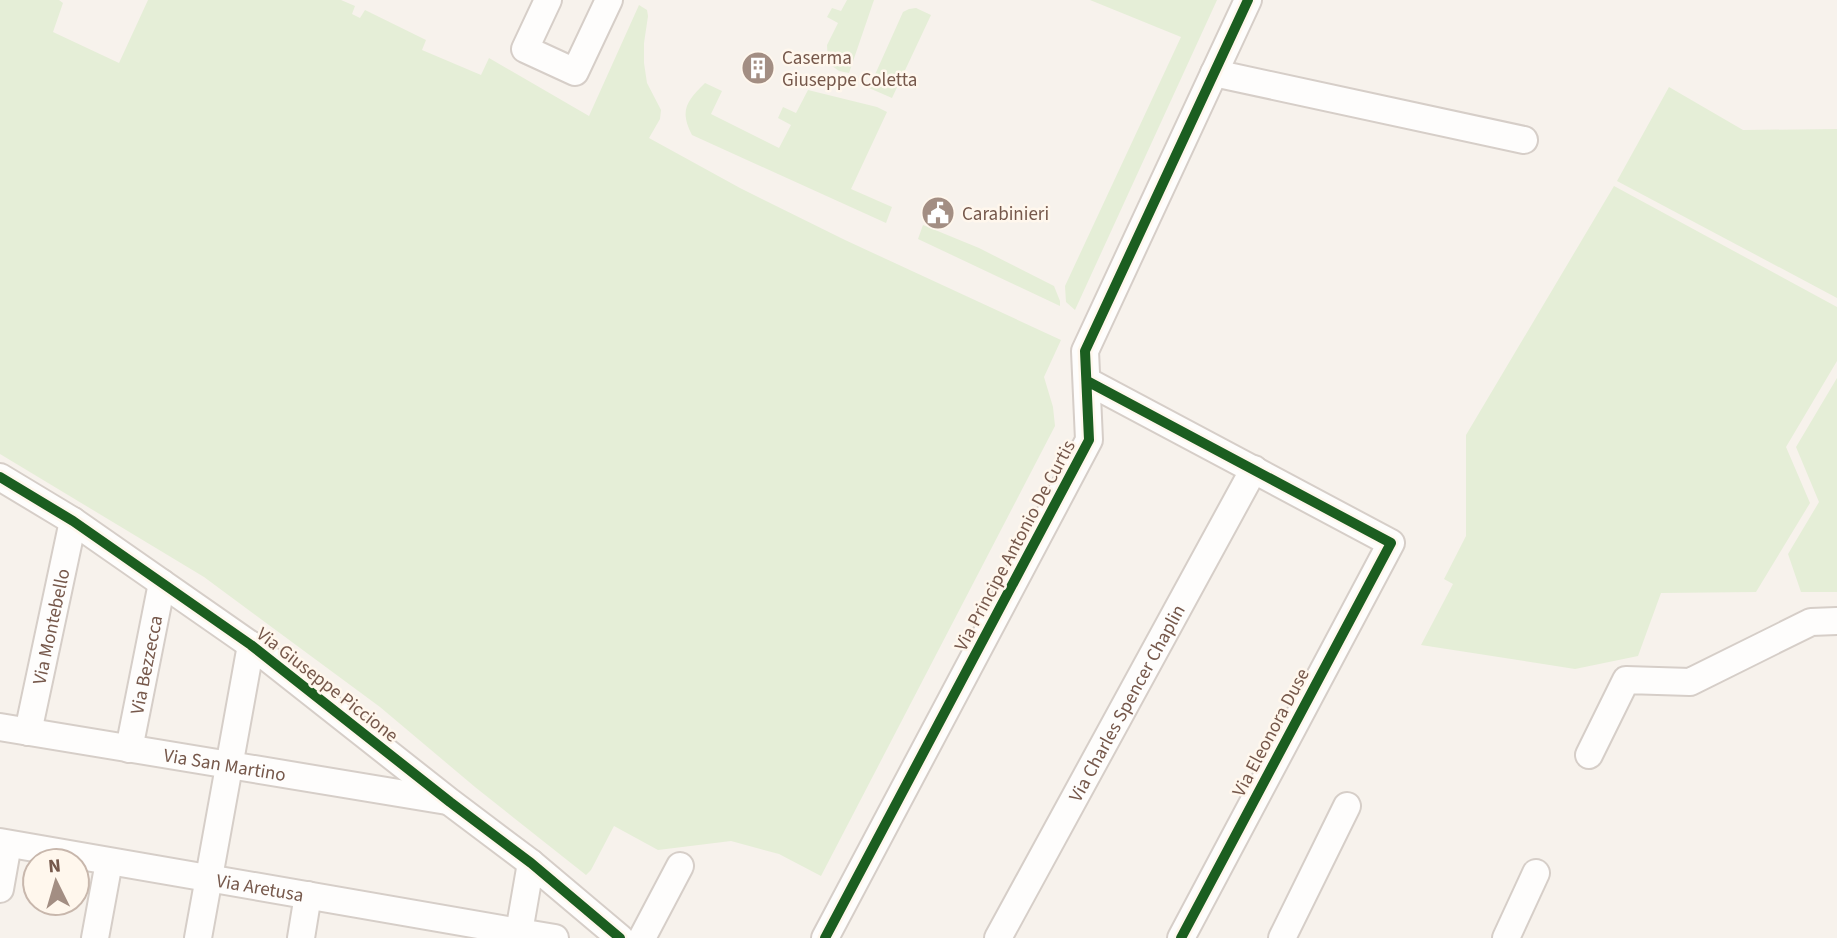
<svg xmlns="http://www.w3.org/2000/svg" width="1837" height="938" viewBox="0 0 1837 938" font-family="'Source Sans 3',sans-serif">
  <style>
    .green { fill: #e5eed7 }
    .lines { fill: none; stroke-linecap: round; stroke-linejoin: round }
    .street-casing { stroke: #d6cec8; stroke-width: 30 }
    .street { stroke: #fefdfc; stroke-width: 26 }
    .cycleway-casing { stroke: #fff7ed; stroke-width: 15 }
    .cycleway { stroke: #1b5e20; stroke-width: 10 }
    .labels { text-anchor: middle; stroke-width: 5; stroke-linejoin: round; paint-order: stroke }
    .poi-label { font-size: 19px; fill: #76584b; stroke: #fff7ed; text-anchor: start }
    .street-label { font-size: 19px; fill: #76584b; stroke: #fff7ed }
  </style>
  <rect width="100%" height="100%" fill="#f7f2ec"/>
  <path class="green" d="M 0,0 L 59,0 L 63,3 L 53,32 L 119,63 L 148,0 L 341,0 L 355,6 L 352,14 L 360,18 L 365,10 L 426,40 L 422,50 L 481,75 L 489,58 L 589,116 L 639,5 L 647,10 L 648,16 L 644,43 L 644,63 L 647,83 L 661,110 L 660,119 L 649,138 L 740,188 L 845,240 L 1061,340 L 1044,377 L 1053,407 L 1055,426 L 821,876 L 779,854 L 731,841 L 658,850 L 614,826 L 591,870 L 586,875 L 475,787 L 380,707 L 204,577 L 0,454 Z
    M 847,0 L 874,0 L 849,73 L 839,71 L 828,63 L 827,45 L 838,23 L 827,17 L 832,8 L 841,11 Z
    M 1090,0 L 1217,0 L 1075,310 L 1066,302 L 1065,286 L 1181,37 Z
    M 916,8 L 931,15 L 892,98 L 869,88 L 903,12 L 909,9 Z
    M 705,83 L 722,91 L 711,114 L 779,148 L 791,125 L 778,118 L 783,107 L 796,113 L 808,90 L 877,107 L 887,112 L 851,189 L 892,207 L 886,223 L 692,135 C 679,110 687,101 705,83 Z
    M 1669,87 L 1743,130 L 1837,129 L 1837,298 L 1617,181 Z
    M 1614,186 L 1837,307 L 1837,361 L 1786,447 L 1810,503 L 1756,592 L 1661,593 L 1638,656 L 1575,669 L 1421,645 L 1453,584 L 1444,579 L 1466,536 L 1466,435 Z
    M 923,225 L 979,248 L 1054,286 L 1060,301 L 1060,306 L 918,239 Z
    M 1837,378 L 1837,592 L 1801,592 L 1788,554 L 1819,502 L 1796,447 Z"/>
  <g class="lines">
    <defs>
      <g id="street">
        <path d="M 548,0 L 525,49 L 575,72 L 609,0"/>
        <path d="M 1214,73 L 1524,140"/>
        <path d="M 1087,381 L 1391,543 L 1181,938"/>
        <path d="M 0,477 L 73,521 L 251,645 L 450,802 L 531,863 L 620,938"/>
        <path id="s1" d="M 0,727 L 447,801"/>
        <path id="s2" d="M 28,732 L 73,521"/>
        <path id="s3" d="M 129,749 L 162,583"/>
        <path d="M 1589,755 L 1626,680 L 1690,682 L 1811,622 L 1837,621"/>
        <path id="s4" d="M 0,842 L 519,932 L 518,938"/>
        <path d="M 531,863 L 519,932 L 555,938"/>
        <path d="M 0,889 L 8,844"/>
        <path d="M 95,938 L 109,862"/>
        <path d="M 198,938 L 251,645"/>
        <path d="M 301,938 L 308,895"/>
        <path d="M 642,938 L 680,866"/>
        <path d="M 825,938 L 1089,440 L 1085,351 L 1248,0"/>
        <path id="s5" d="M 998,938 L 1254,469"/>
        <path d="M 1282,938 L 1347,806"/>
        <path d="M 1506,938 L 1536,873"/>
      </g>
    </defs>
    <use href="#street" class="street-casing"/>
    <use href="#street" class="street"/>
    <defs>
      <path id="cycleway" d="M 1087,381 L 1391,543 L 1181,938
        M 0,477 L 73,521 L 251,645 L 450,802 L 531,863 L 620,938
        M 825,938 L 1089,440 L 1085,351 L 1248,0"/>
    </defs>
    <use href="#cycleway" class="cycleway-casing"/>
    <use href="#cycleway" class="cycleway"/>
  </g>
  <defs>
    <symbol id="building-disc" viewBox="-11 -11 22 22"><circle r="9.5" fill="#a38e83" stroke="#fff7ed"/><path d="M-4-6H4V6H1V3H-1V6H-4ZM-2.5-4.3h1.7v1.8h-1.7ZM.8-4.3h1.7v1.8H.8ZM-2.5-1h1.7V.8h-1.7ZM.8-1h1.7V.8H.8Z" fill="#fff"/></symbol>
    <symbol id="civic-disc" viewBox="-11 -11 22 22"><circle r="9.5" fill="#a38e83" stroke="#fff7ed"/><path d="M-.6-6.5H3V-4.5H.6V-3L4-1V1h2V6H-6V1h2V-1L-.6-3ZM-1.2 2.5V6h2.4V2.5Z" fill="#fff"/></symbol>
  </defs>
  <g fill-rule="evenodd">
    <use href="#building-disc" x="739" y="49" width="38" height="38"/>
    <use href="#civic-disc" x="919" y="194" width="38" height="38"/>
  </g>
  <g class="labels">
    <g class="poi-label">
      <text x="782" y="64">Caserma<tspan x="782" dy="22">Giuseppe Coletta</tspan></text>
      <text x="962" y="220">Carabinieri</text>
    </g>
    <g class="street-label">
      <text transform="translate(1014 545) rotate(-62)" y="7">Via Principe Antonio De Curtis</text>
      <text dy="7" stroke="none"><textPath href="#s2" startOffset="108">Via Montebello</textPath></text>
      <text dy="7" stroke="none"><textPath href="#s3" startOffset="86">Via Bezzecca</textPath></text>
      <text transform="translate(328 684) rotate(38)" y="7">Via Giuseppe Piccione</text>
      <text dy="7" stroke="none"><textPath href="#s5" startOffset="268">Via Charles Spencer Chaplin</textPath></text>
      <text transform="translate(1270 732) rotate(-62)" y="7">Via Eleonora Duse</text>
      <text dy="7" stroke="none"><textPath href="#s1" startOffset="228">Via San Martino</textPath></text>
      <text dy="7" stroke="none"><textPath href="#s4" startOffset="264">Via Aretusa</textPath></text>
    </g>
  </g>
  <g transform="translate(56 882) rotate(355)"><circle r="33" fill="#fff7ed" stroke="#c8b7ac" stroke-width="2"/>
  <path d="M0-5L12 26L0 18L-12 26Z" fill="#a38e83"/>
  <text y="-10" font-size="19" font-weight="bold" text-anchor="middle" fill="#76584b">N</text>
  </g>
</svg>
